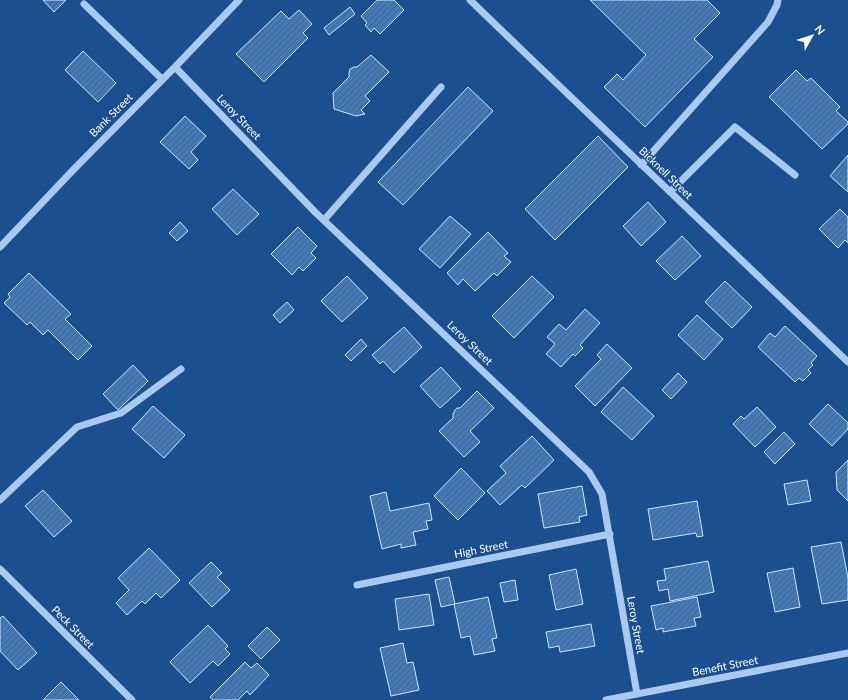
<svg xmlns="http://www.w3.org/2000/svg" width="848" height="700" viewBox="0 0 848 700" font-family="Lato,sans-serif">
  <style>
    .building { fill: url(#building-hatch); stroke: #cfe3fa }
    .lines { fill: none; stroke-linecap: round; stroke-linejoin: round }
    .minor { stroke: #a9c9ee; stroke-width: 7 }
    .labels { text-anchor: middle; stroke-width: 3; stroke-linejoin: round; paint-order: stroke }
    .street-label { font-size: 11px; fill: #fff; stroke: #1b4f8f }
  </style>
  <defs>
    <pattern id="building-hatch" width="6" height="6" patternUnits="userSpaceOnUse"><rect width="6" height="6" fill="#4478b7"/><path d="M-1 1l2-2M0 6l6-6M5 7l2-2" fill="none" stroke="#486282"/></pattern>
  </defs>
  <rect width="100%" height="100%" fill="#1b4f8f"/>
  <path class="building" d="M 43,0 L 66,0 L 54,12 Z
    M 377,0 L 394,0 L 404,10 L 380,34 L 374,28 L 371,32 L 365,25 L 367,23 L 361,16 Z
    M 590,0 L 707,0 L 720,13 L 694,39 L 713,57 L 645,127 L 604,87 L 617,74 L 623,80 L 646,55 Z
    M 350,7 L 355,14 L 329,35 L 324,28 Z
    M 299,10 L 312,24 L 303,33 L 308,38 L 264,82 L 236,54 L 281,11 L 289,19 Z
    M 83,51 L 116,83 L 98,102 L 65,70 Z
    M 371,55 L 389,72 L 365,96 L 370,101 L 361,110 L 365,114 L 356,116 L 334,109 L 333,93 L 349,77 L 349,73 L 350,69 L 354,67 L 357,67 Z
    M 796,70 L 807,81 L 811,78 L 840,107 L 836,111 L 848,122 L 848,124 L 822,149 L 769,97 Z
    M 468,87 L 493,111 L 403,205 L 378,182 Z
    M 185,116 L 206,136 L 191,152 L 198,160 L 189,169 L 160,142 Z
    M 598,136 L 628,167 L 555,240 L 525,209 Z
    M 848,155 L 848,192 L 830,176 Z
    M 233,189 L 259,214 L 237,235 L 212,209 Z
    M 648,202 L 666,222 L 641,246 L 623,226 Z
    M 840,209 L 848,217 L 848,243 L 845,240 L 838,248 L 819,229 Z
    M 450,216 L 471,234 L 440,268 L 419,249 Z
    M 180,222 L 188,231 L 177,241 L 169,233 Z
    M 298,227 L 317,246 L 311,253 L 316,258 L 303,271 L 299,267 L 292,275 L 271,254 Z
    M 488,232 L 508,253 L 504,256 L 511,262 L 497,276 L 494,273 L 475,291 L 463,279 L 458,285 L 447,273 Z
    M 682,236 L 701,256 L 675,280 L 656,261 Z
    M 29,273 L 71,314 L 65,319 L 92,346 L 78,360 L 48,330 L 43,335 L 30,322 L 27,325 L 4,303 L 10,297 L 8,294 Z
    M 347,276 L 368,298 L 342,322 L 321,301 Z
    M 532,276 L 554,297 L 514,338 L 492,316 Z
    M 725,281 L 752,307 L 732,328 L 705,302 Z
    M 287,302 L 294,310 L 280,323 L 273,315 Z
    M 585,309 L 600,323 L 580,345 L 583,348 L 575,356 L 573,354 L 561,367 L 546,354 L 555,344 L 547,337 L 559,324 L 566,330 Z
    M 697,315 L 723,339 L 704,360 L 678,335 Z
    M 785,326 L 817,356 L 811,363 L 813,365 L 808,370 L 811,373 L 803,381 L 799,378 L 795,382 L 758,347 L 770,333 L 775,337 Z
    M 404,327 L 422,347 L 394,373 L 383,361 L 380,364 L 372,355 Z
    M 361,339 L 367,346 L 351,361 L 345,355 Z
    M 607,344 L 632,368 L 595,406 L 575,386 L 601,359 L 597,355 Z
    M 133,365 L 148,381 L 118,410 L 103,394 Z
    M 441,367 L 461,389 L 440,408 L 420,386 Z
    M 678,373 L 687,382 L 671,399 L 662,390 Z
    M 623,387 L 654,416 L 632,440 L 601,412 Z
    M 477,391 L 494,408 L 470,431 L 480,442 L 464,457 L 439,431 L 453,418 L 453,414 L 455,410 L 457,408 L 460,408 Z
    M 828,404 L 848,423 L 848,429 L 832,446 L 809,424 Z
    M 153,406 L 185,435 L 164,458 L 132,429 Z
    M 757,407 L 776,427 L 755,447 L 733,424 L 741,416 L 744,419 Z
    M 784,432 L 795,444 L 775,464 L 764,452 Z
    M 532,436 L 554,460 L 525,488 L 522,485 L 500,505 L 487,491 L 506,473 L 500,466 Z
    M 848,460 L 848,501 L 837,490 L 836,472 Z
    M 461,468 L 485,493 L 458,520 L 434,496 Z
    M 807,480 L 811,501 L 788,505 L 784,484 Z
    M 582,486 L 587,515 L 579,517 L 580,522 L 544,528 L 538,494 Z
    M 43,490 L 72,521 L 54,537 L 25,506 Z
    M 386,492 L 390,511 L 429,503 L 432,520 L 426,521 L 428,529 L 413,532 L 416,545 L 401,548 L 401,544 L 382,549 L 370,496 Z
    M 697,501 L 703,536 L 697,537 L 696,533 L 653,540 L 648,509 Z
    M 841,542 L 848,578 L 848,600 L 822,604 L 811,547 Z
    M 149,548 L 180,580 L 161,598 L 156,593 L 145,604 L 142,601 L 127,615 L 116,603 L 129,590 L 118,578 Z
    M 708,561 L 714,592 L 670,601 L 668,589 L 659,591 L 657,581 L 666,580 L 664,569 Z
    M 211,562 L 222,573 L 217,577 L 230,590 L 212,607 L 189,583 Z
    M 793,568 L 800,607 L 775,612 L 767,573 Z
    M 576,569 L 583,604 L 556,610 L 549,575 Z
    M 449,577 L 455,604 L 441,607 L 435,580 Z
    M 515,580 L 518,600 L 504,602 L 500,583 Z
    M 429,594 L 434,625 L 399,630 L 395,599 Z
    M 488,597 L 497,638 L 492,639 L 495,651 L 474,655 L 470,636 L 461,638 L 454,604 Z
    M 697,597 L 701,617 L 694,618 L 696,626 L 663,632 L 663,628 L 656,630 L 651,606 Z
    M 3,616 L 37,653 L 18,670 L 0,651 L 0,618 Z
    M 591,624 L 595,646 L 560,652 L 559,646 L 549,648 L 546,632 Z
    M 208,625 L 228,646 L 225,649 L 230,654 L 218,666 L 213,661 L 190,683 L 170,662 Z
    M 267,627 L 280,640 L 261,659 L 248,646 Z
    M 403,643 L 407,663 L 413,662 L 419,690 L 391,696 L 380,648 Z
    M 245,662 L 251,668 L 257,663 L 269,675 L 250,695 L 247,691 L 238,700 L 213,700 L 210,697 Z
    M 61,682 L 79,700 L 43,700 Z"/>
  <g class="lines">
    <path class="minor" d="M 470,0 L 527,55 L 848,362
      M 84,4 L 162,79
      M 175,67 L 315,212 L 589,472 L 602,494 L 637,694
      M 641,165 L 768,22 L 777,5 L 778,0
      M 670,192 L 735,127 L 795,175
      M 324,220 L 441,87
      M 0,247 L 75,168 L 175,67 L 239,0
      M 0,500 L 77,427 L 121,413 L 181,369
      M 0,569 L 132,700
      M 357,585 L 610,534
      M 606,700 L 848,653"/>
  </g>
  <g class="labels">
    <g class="street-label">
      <text transform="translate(111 115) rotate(-45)" y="4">Bank Street</text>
      <text transform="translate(239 117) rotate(46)" y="4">Leroy Street</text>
      <text transform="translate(666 173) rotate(44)" y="4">Bicknell Street</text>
      <text transform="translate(470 343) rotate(44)" y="4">Leroy Street</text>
      <text transform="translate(481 549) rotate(-11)" y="4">High Street</text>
      <text transform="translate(636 625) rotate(80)" y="4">Leroy Street</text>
      <text transform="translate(73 627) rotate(45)" y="4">Peck Street</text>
      <text transform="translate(725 666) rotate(-11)" y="4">Benefit Street</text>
    </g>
  </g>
  <g transform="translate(812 36) rotate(51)" stroke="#1b4f8f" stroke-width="3" paint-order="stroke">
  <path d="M0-3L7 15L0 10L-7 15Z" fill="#ffffff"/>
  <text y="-6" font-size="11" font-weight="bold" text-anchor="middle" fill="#ffffff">N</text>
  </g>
</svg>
